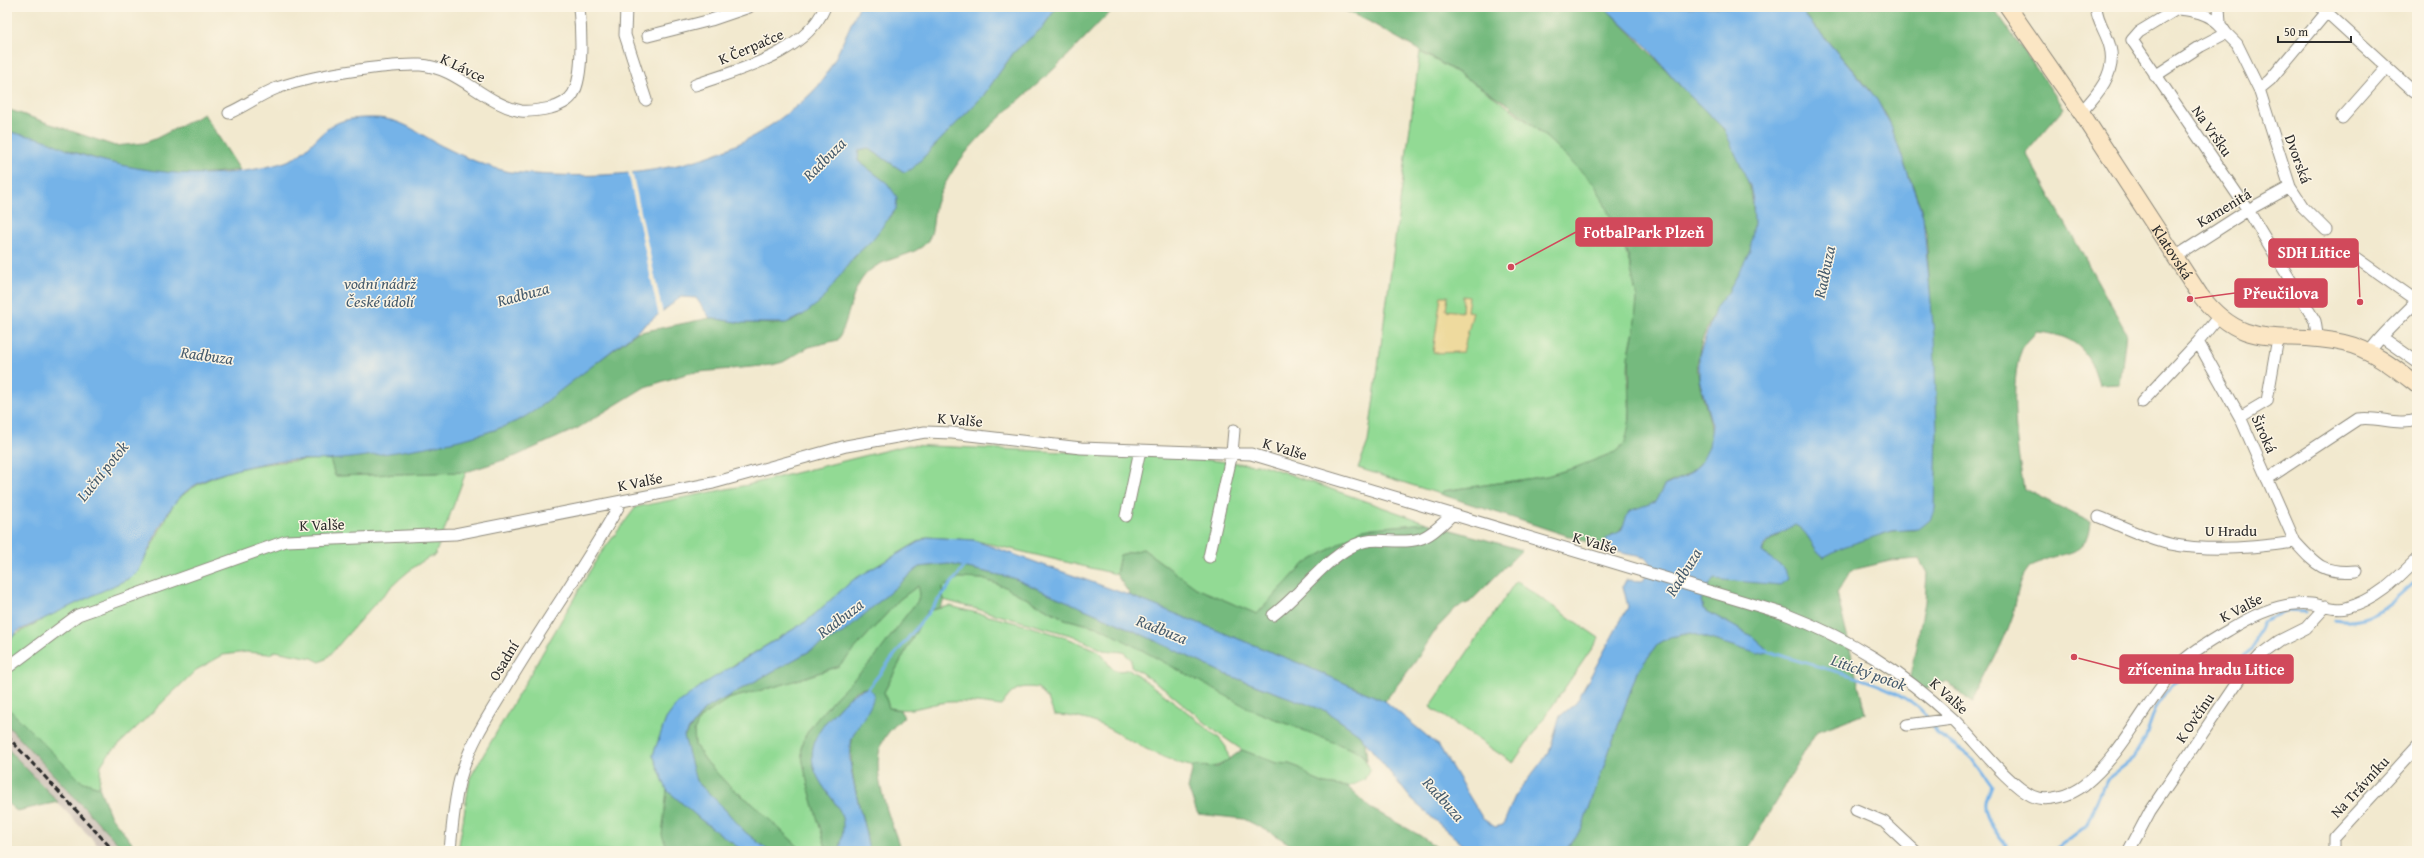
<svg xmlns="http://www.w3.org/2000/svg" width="2424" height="858" viewBox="0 0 2424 858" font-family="'Gentium Book Plus',serif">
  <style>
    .industrial { fill: #cec2b9 }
    .green { fill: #92da94; stroke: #5e8260 }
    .forest { fill: #75ba7e; stroke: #507254 }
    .sand { fill: #eeda9e; stroke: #8c8264 }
    .water { fill: #75b3e8; stroke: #506f8a }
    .pier { fill: #f2e9cf }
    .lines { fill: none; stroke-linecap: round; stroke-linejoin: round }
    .stream { stroke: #75b3e8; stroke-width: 3 }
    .minor-casing { stroke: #8e8a7d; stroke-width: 13 }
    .secondary-casing { stroke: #8e8a7d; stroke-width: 18 }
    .minor { stroke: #fff; stroke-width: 11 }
    .secondary { stroke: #fbe6c4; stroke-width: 16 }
    .rail { stroke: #2b2b2b; stroke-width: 3; stroke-dasharray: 6 3; stroke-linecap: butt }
    .labels { text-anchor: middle; stroke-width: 3; stroke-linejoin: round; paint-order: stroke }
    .street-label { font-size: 15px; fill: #2b2b2b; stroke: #fcf5e5 }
    .water-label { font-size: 16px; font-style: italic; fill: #455b6d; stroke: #fcf5e5 }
    .leader { fill: none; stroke: #d1495b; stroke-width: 1.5 }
    .callout-dot { fill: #d1495b; stroke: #fcf5e5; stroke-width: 1.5 }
    .callout { fill: #d1495b; stroke: #d1495b; stroke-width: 1.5 }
    .callout-label { font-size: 16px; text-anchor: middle; font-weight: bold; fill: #fff }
  </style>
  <rect width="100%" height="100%" fill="#fcf5e5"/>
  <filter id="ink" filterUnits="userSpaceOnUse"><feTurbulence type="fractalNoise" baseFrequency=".025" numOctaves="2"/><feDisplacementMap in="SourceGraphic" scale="8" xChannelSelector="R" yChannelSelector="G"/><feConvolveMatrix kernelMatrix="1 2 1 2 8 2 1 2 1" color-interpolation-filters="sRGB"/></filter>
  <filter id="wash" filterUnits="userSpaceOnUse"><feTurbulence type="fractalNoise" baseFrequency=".012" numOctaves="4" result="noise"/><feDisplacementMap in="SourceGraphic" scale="16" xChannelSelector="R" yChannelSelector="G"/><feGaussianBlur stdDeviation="0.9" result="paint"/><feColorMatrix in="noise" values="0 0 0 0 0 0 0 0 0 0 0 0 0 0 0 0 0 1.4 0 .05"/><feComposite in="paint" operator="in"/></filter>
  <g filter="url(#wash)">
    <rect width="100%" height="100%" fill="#f2e9cf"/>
    <path class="industrial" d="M 7,725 L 125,851 L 103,851 L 7,748 Z"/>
    <path class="green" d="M 1420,52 C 1473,80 1520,112 1563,153 C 1574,164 1587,174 1596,186 C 1616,215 1632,264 1637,299 C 1639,318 1631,337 1629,356 C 1626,381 1631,406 1629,432 L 1625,443 L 1615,452 L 1577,467 L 1547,476 L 1443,491 L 1440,494 L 1358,468 L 1368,442 Z
      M 908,445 L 1179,457 L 1266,466 L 1427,523 L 1364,529 L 1303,565 L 1257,614 L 1196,588 L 1143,549 L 1120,555 L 1116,574 L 973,540 L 926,537 L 853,580 L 807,621 L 735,664 L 677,704 L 666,719 L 653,755 L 667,790 L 663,833 L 701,851 L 458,851 L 470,778 L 598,557 L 636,507 L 747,485 Z
      M 330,459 L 335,476 L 466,472 L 435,555 C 400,568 353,630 326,659 L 320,662 L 312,658 L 275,651 L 270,654 L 246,652 L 223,655 L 196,670 L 107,756 L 101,765 L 99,787 L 81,781 L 7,707 L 7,649 L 13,636 L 56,612 L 132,577 L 139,570 L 174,503 C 212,464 279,461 330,459 Z
      M 958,577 L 982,579 L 1003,586 L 1065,619 L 1101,628 L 1292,724 L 1361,753 L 1370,769 L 1364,780 L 1348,787 L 1325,784 L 1313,779 L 1300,768 L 1289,764 L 1276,763 L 1242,750 L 1219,734 L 1164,688 L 1131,666 L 1131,659 L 1123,652 L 1103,650 L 1074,636 L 944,600 L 942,588 Z
      M 1516,581 L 1599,638 L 1513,763 L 1430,707 Z
      M 919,585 L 920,594 L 917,602 C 899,622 886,646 868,665 C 852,681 807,724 802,744 C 798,759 822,832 827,851 L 803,851 L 754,805 L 728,785 L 706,761 L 695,745 L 694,731 L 700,718 L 728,699 L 788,683 L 839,666 L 900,599 Z
      M 950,606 C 998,619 1048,628 1094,649 C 1111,657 1106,677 1129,669 L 1181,707 L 1220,739 L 1226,747 L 1229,759 C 1198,787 1130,738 1099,724 C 1086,719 1069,715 1054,715 L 1049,701 L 1038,688 C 1017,685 1013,690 1001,706 C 984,704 966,701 948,702 C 924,704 916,713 889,708 L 884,692 L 927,611 Z"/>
    <path class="forest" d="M 1057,7 L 1116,7 C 1094,26 1076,49 1054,69 C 1021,100 978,132 954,169 C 947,180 940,192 936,204 C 932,217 935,231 927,242 C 915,257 885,256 868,272 C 850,289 850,319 838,340 L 809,347 L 783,362 L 772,365 L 689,373 L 645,387 L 578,428 L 516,456 L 466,472 L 335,476 L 330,459 L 449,442 L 495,430 L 521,419 L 636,333 L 710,318 L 749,323 L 778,324 L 792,321 L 803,315 L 894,213 L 887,183 L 858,161 L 859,150 L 868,148 L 904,172 L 912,169 L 983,96 L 1014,52 L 1042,28 Z
      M 1337,7 L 1604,7 C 1631,33 1657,59 1682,88 C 1693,101 1709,111 1720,125 C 1744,152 1763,216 1750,251 C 1737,290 1702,317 1698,360 C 1694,405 1738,441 1685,476 C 1679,480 1671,481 1665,485 C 1661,488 1661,497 1656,501 C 1650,507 1636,510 1628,513 L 1625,522 L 1618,534 L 1612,534 L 1607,545 L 1610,547 L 1593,544 L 1440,494 L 1443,491 L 1547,476 L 1577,467 L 1615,452 L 1625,443 L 1630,419 L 1629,355 L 1634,330 L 1637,299 L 1628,255 L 1596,186 L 1546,137 L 1509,105 L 1455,71 L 1368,21 Z
      M 1798,7 L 1993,7 L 2064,108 L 2026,153 L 2126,332 L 2120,384 L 2099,385 C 2090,350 2074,334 2036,332 C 2032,337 2025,343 2022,349 C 2008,381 2017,454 2024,489 L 2090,522 C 2086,561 2064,549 2038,563 C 2035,564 2030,566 2028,569 C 2017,582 2017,602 2012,618 C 2002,647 1985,676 1972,703 L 1947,681 L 1921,691 L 1909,681 L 1925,602 L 1927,573 L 1919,559 L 1890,561 L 1852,570 L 1837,593 L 1865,713 L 1816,732 L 1747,851 L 1565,851 L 1582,828 L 1637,672 L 1658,644 L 1670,637 L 1691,633 L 1741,648 L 1770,652 L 1753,637 L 1703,609 L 1701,600 L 1713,579 L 1767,555 L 1762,552 L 1769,541 L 1795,524 C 1809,531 1811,548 1824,557 C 1844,544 1890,527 1914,530 L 1935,509 L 1937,431 L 1929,277 L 1926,232 L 1921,208 L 1887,116 L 1870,90 Z
      M 7,109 L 115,146 L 144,143 L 155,139 L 204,114 L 240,170 C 216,173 191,175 167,173 C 111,168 60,146 7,131 Z
      M 1427,523 L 1522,550 L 1470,602 L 1456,608 L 1437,628 L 1415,662 L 1385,701 L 1301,664 L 1131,596 L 1116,574 L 1120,555 L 1143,549 L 1196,588 L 1257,614 L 1303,565 L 1364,529 Z
      M 949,564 L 1013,578 L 1126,627 L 1225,674 L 1326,711 L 1359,734 L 1365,742 L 1367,761 L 1361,753 L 1252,710 L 1101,628 L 1065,619 L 1003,586 L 982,579 L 959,578 L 942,588 L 944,600 L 940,608 L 927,611 L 884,692 L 889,708 L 900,710 L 904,717 C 895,725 887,732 882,743 C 869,773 892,822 901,851 L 869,851 C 865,818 843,763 854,733 C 858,722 867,713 872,702 L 870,689 C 861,685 850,695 844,702 C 817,730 799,752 825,789 C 832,799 840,808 843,821 C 845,830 841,842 840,851 L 827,851 C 822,833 798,759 802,744 C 807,724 852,681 868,665 C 886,646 899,622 917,602 L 920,594 L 918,586 L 900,599 L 839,666 L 788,683 L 728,699 L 700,718 L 694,731 L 695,745 L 706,761 L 728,785 L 754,805 L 803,851 L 769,851 L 745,832 L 719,803 L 696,781 L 684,737 L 705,709 L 844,632 L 919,567 Z
      M 7,707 L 81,781 L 99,787 L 110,815 L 138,851 L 125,851 L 7,725 Z
      M 7,748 L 58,802 L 17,811 L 7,803 Z
      M 1242,750 L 1276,763 L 1289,764 L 1300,768 L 1313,779 L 1325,784 L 1348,787 L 1370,808 L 1419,835 L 1442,851 L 1300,851 L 1274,834 L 1244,819 L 1198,814 C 1193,805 1193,797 1188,789 L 1193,766 L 1218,767 Z
      M 667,790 L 700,819 L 743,851 L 668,851 L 662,835 Z"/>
    <path class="sand" d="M 1441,296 L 1448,296 L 1446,310 L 1462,312 L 1463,296 L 1469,297 L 1467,311 L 1473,312 L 1463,352 L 1433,353 Z"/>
    <path class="water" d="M 859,7 L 1057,7 L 1042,28 L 1014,52 L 983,96 L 912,169 L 904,172 L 868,148 L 859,150 L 858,161 L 887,183 L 897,197 L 896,209 L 872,240 L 854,257 L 821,301 L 803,315 L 786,323 L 742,323 L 710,318 L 696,298 L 681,297 L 534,411 C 491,441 395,453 342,459 C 320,461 297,458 276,461 C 248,466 203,475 183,494 C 164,511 151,547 139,570 L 132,577 L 18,631 L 13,636 L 7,649 L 7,131 C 20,135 33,136 45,140 C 56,144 66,150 76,153 C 143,174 217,183 285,162 C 307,155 316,134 335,124 C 346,118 361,118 374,118 C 402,118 419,134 442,146 C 464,157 487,167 510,172 C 605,181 707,176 785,115 C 797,106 809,97 819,85 C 836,62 846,33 859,7 Z
      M 1604,7 L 1798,7 L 1876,98 L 1891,126 L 1923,216 L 1934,335 L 1937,431 L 1935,509 L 1930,520 L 1919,529 L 1892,531 L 1843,547 L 1824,557 C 1811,548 1809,531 1795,525 C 1785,531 1764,539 1762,552 L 1785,569 L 1788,579 L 1780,585 L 1713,579 L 1701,600 L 1703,609 L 1753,637 L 1770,652 L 1758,654 L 1691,633 L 1670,637 L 1658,644 L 1637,672 L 1582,828 L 1565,851 L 1470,851 L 1412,800 L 1359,734 L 1326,711 L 1225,674 L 1126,627 L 1013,578 L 949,564 L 919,567 L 844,632 L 705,709 L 684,736 L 696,781 L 719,803 L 745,832 L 769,851 L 743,851 L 700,819 L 667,790 L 653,755 L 666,719 L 677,704 L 705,683 L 807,621 L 853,580 L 927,537 L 973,540 L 1131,596 L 1301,664 L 1385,701 L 1439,746 L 1483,819 L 1495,827 L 1503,825 L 1515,796 L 1549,752 L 1560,716 L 1576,703 L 1628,607 L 1623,586 L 1626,580 L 1643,581 L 1649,571 L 1650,563 L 1646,558 C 1633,554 1613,555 1605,542 L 1606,538 L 1621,531 L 1629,511 L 1655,502 L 1664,486 L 1686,476 L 1700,464 L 1709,446 L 1712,425 L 1699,379 L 1699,355 L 1716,307 L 1729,291 L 1750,251 L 1754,223 L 1753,201 L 1750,186 L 1724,129 L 1683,89 L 1646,46 Z
      M 867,688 L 874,693 C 873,712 853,726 850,746 C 847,771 865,822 869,851 L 840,851 C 841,840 845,828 842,818 C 839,806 831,798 825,789 C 804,760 810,738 834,713 C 844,702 852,692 867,688 Z"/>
    <path class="pier" d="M 628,171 L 632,171 L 663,314 L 659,317 Z"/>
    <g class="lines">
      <path class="stream" d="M 2334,620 C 2372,627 2391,603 2417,580
        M 1766,650 C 1810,669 1904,679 1929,720
        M 866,691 L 966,565
        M 1932,725 L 1938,734 L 1972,758 L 1992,786 C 1990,791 1987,798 1986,804 C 1984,821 2001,838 2010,851
        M 2053,851 L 2086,826 L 2106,780 L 2133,759 L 2145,739 L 2156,708 L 2171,686 L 2193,667 L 2225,671 L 2252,650 L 2263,621 L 2287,611 L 2304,612"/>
    </g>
  </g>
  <g filter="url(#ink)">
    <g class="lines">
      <defs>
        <path id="minor" d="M 626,7 L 625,35 L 646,100
          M 2219,7 L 2220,23
          M 2321,7 L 2414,92 L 2417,89
          M 2226,33 C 2216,15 2197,10 2177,9 L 2139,32 L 2132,40 L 2248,210 L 2315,321 L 2318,340
          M 2226,33 L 2237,44 L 2259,89 L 2290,187 L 2303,207 L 2326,230
          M 648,36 L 711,20 L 749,7
          M 2155,76 L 2201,46 L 2226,33
          M 695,85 C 740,69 805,54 825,7
          M 2259,89 L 2270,80 L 2326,13
          M 2081,112 C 2097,95 2117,73 2110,47 C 2107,33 2097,22 2096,7
          M 229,113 C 245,106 261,94 277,88 C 311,76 383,64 420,65 C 458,67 484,104 521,111 C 531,112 541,110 551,108 C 559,106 569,101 573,94 C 584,76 581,27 579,7
          M 2342,118 L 2387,67
          M 2353,256 L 2417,301
          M 2175,257 L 2248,210 L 2290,187
          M 2383,338 L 2417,362
          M 2198,342 L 2240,417 L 2295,542
          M 2369,353 C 2378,337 2403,316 2417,301
          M 2142,402 L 2198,342 L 2219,316
          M 2240,417 L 2267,401 L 2278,338
          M 2267,479 L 2358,419 C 2378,416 2397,426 2417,420
          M 1126,516 L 1140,450
          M 2099,517 C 2122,526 2147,539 2170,544 C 2210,552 2255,548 2295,542 C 2316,565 2323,574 2356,571
          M 1209,557 L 1232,453 L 1234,430
          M 1273,615 C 1300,595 1321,563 1351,547 C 1375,533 1395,546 1419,539 C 1431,536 1442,524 1451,516
          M 7,668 L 78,615 L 286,541 L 455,534 L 713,483 L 846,446 L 925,432 L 952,433 L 1081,448 L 1251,454 L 1785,614 C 1852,640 1900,670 1953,719 C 1974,739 2007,784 2032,796 C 2047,803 2072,795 2084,785 C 2126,751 2145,701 2180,664 C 2191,652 2215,638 2229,630 C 2253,615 2282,601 2311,604 C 2322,605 2336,611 2346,608 C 2375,601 2396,580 2417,559
          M 1907,725 L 1953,719
          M 1856,810 L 1884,822 L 1915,851
          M 450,851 C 452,827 454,802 460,779 C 469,745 488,716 506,687 C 543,624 586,565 621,502
          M 2129,851 L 2150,811 L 2240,678 L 2261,655 L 2280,641 L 2306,628 L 2326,606
          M 2334,851 L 2334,837 L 2417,747"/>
        <g id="secondary">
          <path id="s1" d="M 2008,7 L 2081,112 L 2200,295 C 2247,356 2283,328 2344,343 C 2371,349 2395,368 2417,385"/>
        </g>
      </defs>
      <use href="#minor" class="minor-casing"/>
      <use href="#secondary" class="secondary-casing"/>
      <use href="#minor" class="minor"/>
      <use href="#secondary" class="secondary"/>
      <path class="rail" d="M 7,736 L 114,851"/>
    </g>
  </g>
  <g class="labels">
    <g class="street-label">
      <text transform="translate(751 47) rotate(-23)" y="5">K Čerpačce</text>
      <text transform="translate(463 68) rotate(26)" y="5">K Lávce</text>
      <text transform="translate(2212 131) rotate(55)" y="5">Na Vršku</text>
      <text transform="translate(2298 159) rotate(70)" y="5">Dvorská</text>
      <text transform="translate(2224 208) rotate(-31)" y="5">Kamenitá</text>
      <text dy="5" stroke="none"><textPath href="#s1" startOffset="295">Klatovská</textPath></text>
      <text transform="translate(960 420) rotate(5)" y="5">K Valše</text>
      <text transform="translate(2264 434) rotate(66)" y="5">Široká</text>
      <text transform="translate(1285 449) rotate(17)" y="5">K Valše</text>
      <text transform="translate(640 482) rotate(-11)" y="5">K Valše</text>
      <text transform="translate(322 525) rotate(-2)" y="5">K Valše</text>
      <text x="2231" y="536">U Hradu</text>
      <text transform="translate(1595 543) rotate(16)" y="5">K Valše</text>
      <text transform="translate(2241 608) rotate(-27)" y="5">K Valše</text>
      <text transform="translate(504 661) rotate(-59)" y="5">Osadní</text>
      <text transform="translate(1949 696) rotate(42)" y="5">K Valše</text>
      <text transform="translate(2195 718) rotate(-56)" y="5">K Ovčínu</text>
      <text transform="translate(2360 787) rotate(-47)" y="5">Na Trávníku</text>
    </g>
    <g class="water-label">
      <text transform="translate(824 159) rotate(-45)" y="6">Radbuza</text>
      <text transform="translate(1824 272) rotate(-78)" y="6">Radbuza</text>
      <text x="380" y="289">vodní nádrž<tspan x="380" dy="18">České údolí</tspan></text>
      <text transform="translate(523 294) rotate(-15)" y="6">Radbuza</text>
      <text transform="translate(207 355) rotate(8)" y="6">Radbuza</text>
      <text transform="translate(102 471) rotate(-51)" y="6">Luční potok</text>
      <text transform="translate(1683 572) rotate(-58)" y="6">Radbuza</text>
      <text transform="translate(840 618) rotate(-37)" y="6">Radbuza</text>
      <text transform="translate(1162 629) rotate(22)" y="6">Radbuza</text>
      <text transform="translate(1869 672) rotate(20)" y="6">Litický potok</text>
      <text transform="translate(1444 799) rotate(48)" y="6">Radbuza</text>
    </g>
  </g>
  <path class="leader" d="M1511 267L1576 232M2360 302L2358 253M2190 299L2235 293M2074 657L2120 669"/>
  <g class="callout-dot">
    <circle cx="1511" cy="267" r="4"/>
    <circle cx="2360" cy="302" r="4"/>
    <circle cx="2190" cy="299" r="4"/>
    <circle cx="2074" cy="657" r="4"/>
  </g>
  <g class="callout">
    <rect x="1576" y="218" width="136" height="28" rx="4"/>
    <rect x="2269" y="239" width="89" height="28" rx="4"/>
    <rect x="2235" y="279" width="92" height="28" rx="4"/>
    <rect x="2120" y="655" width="173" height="28" rx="4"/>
  </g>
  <g class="callout-label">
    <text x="1644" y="238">FotbalPark Plzeň</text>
    <text x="2314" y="258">SDH Litice</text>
    <text x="2281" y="299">Přeučilova</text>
    <text x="2206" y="675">zřícenina hradu Litice</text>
  </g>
  <rect width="2424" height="858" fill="none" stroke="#fcf5e5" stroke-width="24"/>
  <path d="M2278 36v6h73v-6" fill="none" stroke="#2b2b2b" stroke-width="2"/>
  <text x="2284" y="36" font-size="12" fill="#2b2b2b" stroke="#fcf5e5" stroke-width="3" paint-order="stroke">50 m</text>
</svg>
